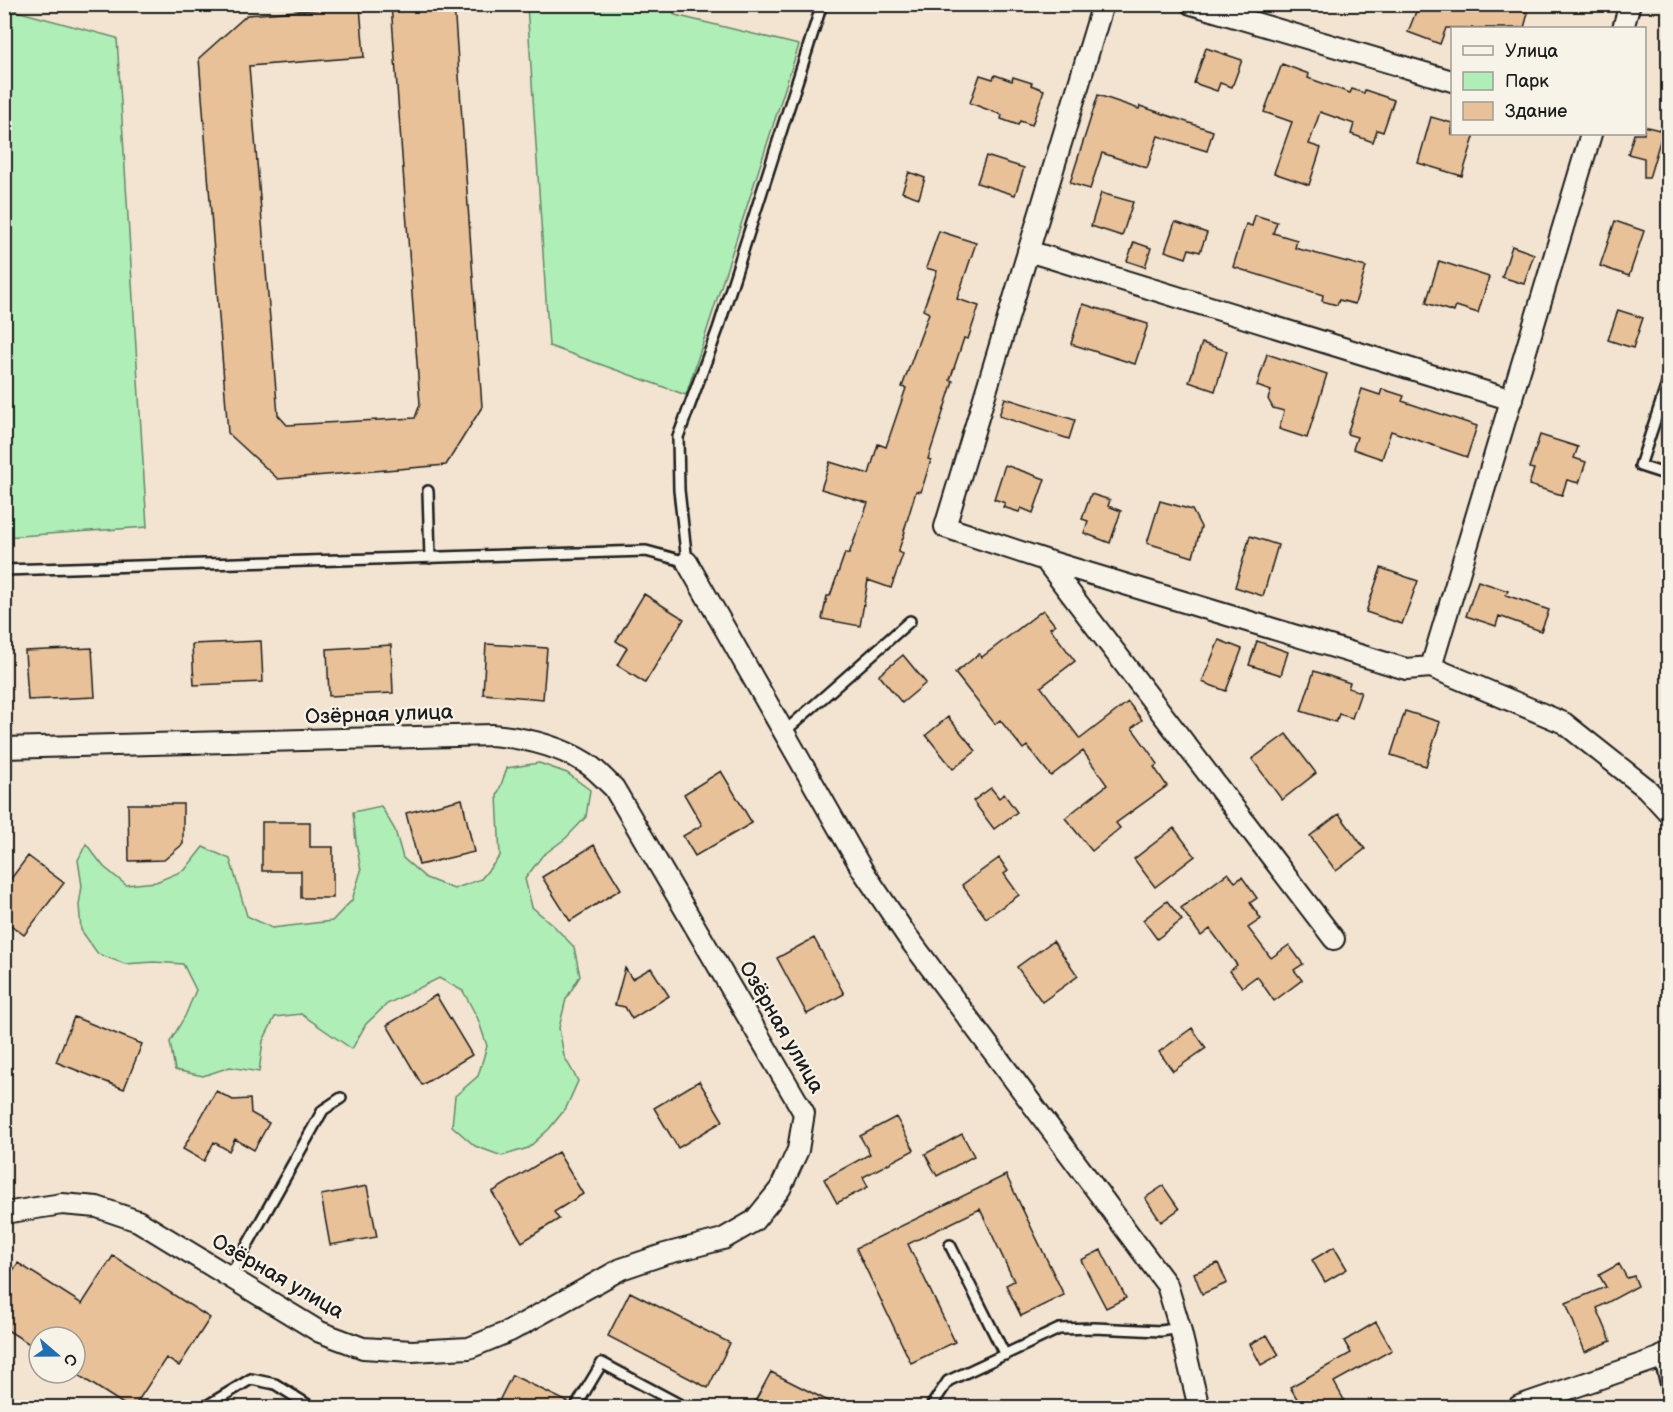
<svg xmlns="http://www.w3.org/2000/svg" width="1673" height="1412" viewBox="0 0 1673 1412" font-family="'Balsamiq Sans',sans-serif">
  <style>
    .green { fill: #afefb7; stroke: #66866a; stroke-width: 1.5 }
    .building { fill: #e8c198; stroke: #1c1c1c; stroke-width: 1.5 }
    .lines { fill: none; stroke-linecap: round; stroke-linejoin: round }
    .service-casing { stroke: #1c1c1c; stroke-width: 14 }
    .minor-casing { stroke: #1c1c1c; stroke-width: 24 }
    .service { stroke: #f7f3e8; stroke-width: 9 }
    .minor { stroke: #f7f3e8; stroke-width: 20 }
    .labels { text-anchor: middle; stroke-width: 4.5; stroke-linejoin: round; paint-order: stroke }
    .street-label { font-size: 21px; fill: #1c1c1c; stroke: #f7f3e8 }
  </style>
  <rect width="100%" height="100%" fill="#f2e4d0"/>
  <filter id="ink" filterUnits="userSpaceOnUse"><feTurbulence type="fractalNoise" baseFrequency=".0167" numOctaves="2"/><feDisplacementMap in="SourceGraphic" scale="12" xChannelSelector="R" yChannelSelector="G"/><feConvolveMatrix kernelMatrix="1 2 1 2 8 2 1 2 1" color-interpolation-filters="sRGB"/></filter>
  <g filter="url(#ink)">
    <path class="green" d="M 527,5 L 668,5 L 675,15 L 799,45 L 686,395 L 549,346 Z
      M 5,8 L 117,38 L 147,527 L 5,537 Z
      M 539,763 L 567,773 L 590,790 L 586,817 L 566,838 L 542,856 L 525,879 L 532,907 L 554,926 L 574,947 L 580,976 L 566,999 L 559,1028 L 564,1056 L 578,1081 L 566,1108 L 549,1129 L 528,1148 L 502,1156 L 475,1146 L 452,1126 L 455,1096 L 478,1076 L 487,1046 L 478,1019 L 463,991 L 439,978 L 387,1004 L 366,1024 L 352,1049 L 301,1014 L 275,1017 L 263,1041 L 259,1072 L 230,1067 L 203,1076 L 175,1070 L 170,1042 L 185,1016 L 196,990 L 183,964 L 154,962 L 125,964 L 98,954 L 81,930 L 79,905 L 82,886 L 78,860 L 86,844 L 104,867 L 126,885 L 156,882 L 185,870 L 203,847 L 230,859 L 247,916 L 272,928 L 332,921 L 352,900 L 361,871 L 356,842 L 353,812 L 381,806 L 395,830 L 403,858 L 426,878 L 454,889 L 481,879 L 500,856 L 497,796 L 507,768 Z"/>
    <path class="building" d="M 391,4 L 454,4 L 482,407 L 446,465 L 278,479 L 228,433 L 199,58 L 247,15 L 360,6 L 364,57 L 249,66 L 278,415 L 287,425 L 415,418 L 420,404 Z
      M 1419,4 L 1520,4 L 1518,10 L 1528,13 L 1524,28 L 1446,28 L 1440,44 L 1408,32 Z
      M 1206,48 L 1242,60 L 1232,87 L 1220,83 L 1217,91 L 1194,83 Z
      M 1282,64 L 1309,74 L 1308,78 L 1350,93 L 1352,89 L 1364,93 L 1365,90 L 1394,100 L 1383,132 L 1377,130 L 1373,142 L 1351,134 L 1354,124 L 1320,112 L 1309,144 L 1321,148 L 1309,185 L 1274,173 L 1292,122 L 1264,112 Z
      M 980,75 L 993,79 L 995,75 L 1012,81 L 1013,77 L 1032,83 L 1031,85 L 1044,90 L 1032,125 L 1020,121 L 1018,125 L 1001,119 L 1002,115 L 970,103 Z
      M 1098,95 L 1139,109 L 1140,106 L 1213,131 L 1207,151 L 1158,136 L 1147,168 L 1102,153 L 1090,189 L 1070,183 Z
      M 1431,117 L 1452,123 L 1452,134 L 1475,134 L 1462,176 L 1418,163 Z
      M 1644,126 L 1663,131 L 1649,178 L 1644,178 L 1644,158 L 1628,154 L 1634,134 L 1644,134 Z
      M 986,156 L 1024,168 L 1015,195 L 977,183 Z
      M 909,172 L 925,178 L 919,198 L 902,192 Z
      M 1101,193 L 1133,202 L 1122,236 L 1091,226 Z
      M 1255,215 L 1277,222 L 1273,233 L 1297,240 L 1295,248 L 1366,267 L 1355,304 L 1339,300 L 1337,305 L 1322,301 L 1323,295 L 1233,267 L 1246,224 L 1252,226 Z
      M 1615,221 L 1644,231 L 1629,276 L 1600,266 Z
      M 1175,222 L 1207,233 L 1200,252 L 1189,249 L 1186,258 L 1165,251 Z
      M 939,231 L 976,243 L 957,299 L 979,306 L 968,339 L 964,338 L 950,380 L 953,381 L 928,459 L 931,460 L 921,492 L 916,491 L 904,531 L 905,532 L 898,552 L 903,554 L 891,588 L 868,580 L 860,626 L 822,619 L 827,596 L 830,596 L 845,553 L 849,554 L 868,503 L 821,489 L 830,462 L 869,474 L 878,444 L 886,447 L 906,388 L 902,387 L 929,313 L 923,310 L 937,271 L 926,268 Z
      M 1134,242 L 1151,248 L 1145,267 L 1127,261 Z
      M 1512,246 L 1534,254 L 1524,284 L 1502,277 Z
      M 1439,261 L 1489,277 L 1478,313 L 1456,306 L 1454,312 L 1426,303 Z
      M 1083,304 L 1148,324 L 1135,364 L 1071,344 Z
      M 1618,310 L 1643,318 L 1633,348 L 1608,340 Z
      M 1202,343 L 1227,351 L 1215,391 L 1189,382 Z
      M 1267,354 L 1327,374 L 1307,438 L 1279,429 L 1284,411 L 1273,408 L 1268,399 L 1271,391 L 1257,386 Z
      M 1362,389 L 1380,395 L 1382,389 L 1404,396 L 1402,401 L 1477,426 L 1467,457 L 1391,431 L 1382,459 L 1353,449 L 1357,437 L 1347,434 Z
      M 1005,398 L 1075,420 L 1069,439 L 999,416 Z
      M 1540,435 L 1578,447 L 1574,458 L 1586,462 L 1579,483 L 1567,480 L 1562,495 L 1529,485 L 1534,469 L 1529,468 Z
      M 1005,465 L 1045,479 L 1033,513 L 1021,508 L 1019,512 L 1003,507 L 1005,503 L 994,499 Z
      M 1091,494 L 1110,500 L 1108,506 L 1121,511 L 1110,543 L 1084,533 L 1088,521 L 1082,519 Z
      M 1160,501 L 1192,510 L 1201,527 L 1193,557 L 1147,543 Z
      M 1250,536 L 1278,545 L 1263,596 L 1235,587 Z
      M 1381,568 L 1418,581 L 1402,624 L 1366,612 Z
      M 1478,581 L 1508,591 L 1506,595 L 1549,610 L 1541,631 L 1499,616 L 1496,626 L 1466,616 Z
      M 644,594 L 684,619 L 645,683 L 617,665 L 627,648 L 616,641 Z
      M 1043,610 L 1055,625 L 1050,628 L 1075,661 L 1041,687 L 1080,739 L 1128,702 L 1142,720 L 1132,728 L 1158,764 L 1154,767 L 1167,786 L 1116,823 L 1120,828 L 1092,851 L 1065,818 L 1107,785 L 1083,751 L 1051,776 L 1027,746 L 1023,749 L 1000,720 L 995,724 L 955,673 L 979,654 L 982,657 Z
      M 1219,640 L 1242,649 L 1226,691 L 1202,682 Z
      M 261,641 L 263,682 L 194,685 L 192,644 Z
      M 1257,641 L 1288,652 L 1281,675 L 1249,665 Z
      M 486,644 L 547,648 L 543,699 L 483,694 Z
      M 391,645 L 393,693 L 329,696 L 327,649 Z
      M 92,648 L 95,697 L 28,700 L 25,651 Z
      M 903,655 L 926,683 L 902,703 L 879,675 Z
      M 1314,671 L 1350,683 L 1348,688 L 1361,692 L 1352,718 L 1339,714 L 1336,722 L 1301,711 Z
      M 1405,711 L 1440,722 L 1426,766 L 1391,755 Z
      M 948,717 L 976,751 L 953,769 L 926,735 Z
      M 1286,734 L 1316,773 L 1282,800 L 1252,759 Z
      M 721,771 L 752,823 L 695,856 L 683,836 L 702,825 L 684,794 Z
      M 991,788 L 999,798 L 1004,794 L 1017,812 L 994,829 L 973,801 Z
      M 462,799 L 474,852 L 419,865 L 406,813 Z
      M 128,804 L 183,804 L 183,844 L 164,860 L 129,861 Z
      M 1339,814 L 1365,849 L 1336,871 L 1310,836 Z
      M 262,822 L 310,822 L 310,847 L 333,847 L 333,898 L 301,898 L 301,871 L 262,871 Z
      M 1174,828 L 1195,856 L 1155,887 L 1134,859 Z
      M 594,845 L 621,889 L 570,921 L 542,877 Z
      M 28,856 L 64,883 L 24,935 L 4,920 L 4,888 Z
      M 999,858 L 1008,871 L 1004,874 L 1019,895 L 986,918 L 962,885 Z
      M 1228,873 L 1235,882 L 1242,877 L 1257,898 L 1250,903 L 1261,919 L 1248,928 L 1271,958 L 1289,945 L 1303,964 L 1294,970 L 1302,980 L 1274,1001 L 1257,976 L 1242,987 L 1230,971 L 1237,965 L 1210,929 L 1201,936 L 1181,908 Z
      M 1167,901 L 1182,920 L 1157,939 L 1143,920 Z
      M 814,938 L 844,994 L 807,1014 L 777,958 Z
      M 1053,941 L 1078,976 L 1042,1002 L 1017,967 Z
      M 625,968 L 632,979 L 651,968 L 669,996 L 632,1019 L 625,1007 L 615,1005 Z
      M 436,995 L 472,1055 L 422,1085 L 387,1025 Z
      M 74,1017 L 142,1044 L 124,1089 L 56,1062 Z
      M 1192,1028 L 1206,1048 L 1173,1071 L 1159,1052 Z
      M 699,1081 L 723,1121 L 678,1148 L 654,1108 Z
      M 216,1091 L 233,1100 L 250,1099 L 251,1113 L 269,1123 L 254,1150 L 235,1139 L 229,1151 L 214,1142 L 204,1161 L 183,1149 Z
      M 896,1117 L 914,1150 L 863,1177 L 868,1187 L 837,1203 L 824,1179 L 870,1154 L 860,1136 Z
      M 962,1134 L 974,1156 L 937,1176 L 925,1154 Z
      M 558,1152 L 583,1194 L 554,1212 L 559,1219 L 522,1242 L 492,1192 Z
      M 1006,1175 L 1064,1295 L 1021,1316 L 1006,1285 L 1014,1281 L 980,1209 L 908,1244 L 955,1342 L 911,1363 L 856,1248 Z
      M 367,1186 L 377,1237 L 330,1245 L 321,1195 Z
      M 1163,1186 L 1179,1209 L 1161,1222 L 1145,1198 Z
      M 1334,1247 L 1347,1269 L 1325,1282 L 1312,1260 Z
      M 1101,1250 L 1126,1298 L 1106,1308 L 1081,1260 Z
      M 113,1256 L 210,1318 L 179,1366 L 166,1358 L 134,1407 L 128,1407 L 75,1373 L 75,1337 L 39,1337 L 39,1350 L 4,1328 L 4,1283 L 18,1263 L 82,1304 Z
      M 1218,1263 L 1227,1283 L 1202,1294 L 1194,1273 Z
      M 1619,1264 L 1627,1278 L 1634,1276 L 1638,1286 L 1597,1308 L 1611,1341 L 1585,1352 L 1566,1303 L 1606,1287 L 1599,1275 Z
      M 630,1292 L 730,1343 L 708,1388 L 608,1336 Z
      M 1376,1322 L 1392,1350 L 1334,1382 L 1344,1400 L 1331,1407 L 1302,1407 L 1290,1387 L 1351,1353 L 1344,1341 Z
      M 1267,1335 L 1279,1355 L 1261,1365 L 1250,1344 Z
      M 771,1372 L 840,1407 L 752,1407 Z
      M 512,1375 L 570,1403 L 568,1407 L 496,1407 Z"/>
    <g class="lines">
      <defs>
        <path id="service" d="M 1668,381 L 1640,466 L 1668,475
          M 428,491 L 430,558
          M 4,570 L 646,551 L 687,562 L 679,490 L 678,437 L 718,329 L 822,4
          M 784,732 L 910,621
          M 950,1245 L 1005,1355
          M 230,1276 L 323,1110 L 341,1098
          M 1659,1358 L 1668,1392
          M 203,1408 L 251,1379 L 275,1384 L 313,1408
          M 575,1408 L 602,1363 L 686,1408
          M 930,1408 L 948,1381 L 1059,1329 L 1094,1328 L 1161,1331 L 1180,1328"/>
        <path id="minor" d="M 1103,4 L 945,527 L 1045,560 L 1406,669 L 1431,667 L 1564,723 L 1646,788 L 1668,812
          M 1191,4 L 1452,81
          M 1623,28 L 1630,4
          M 1028,251 L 1512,400
          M 1045,560 L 1334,939
          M 687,562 L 863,871 L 907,936 L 1167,1285 L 1180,1328 L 1199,1408
          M 1431,667 L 1591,134
          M 4,748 L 492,735 C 525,738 557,745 586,763 C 596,769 605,780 614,788 L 804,1113 L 798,1150 L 780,1189 L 754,1221 L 723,1239 L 665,1254 L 621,1269 L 510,1331 L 469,1348 L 412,1351 L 363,1348 L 320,1332 L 138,1221 L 97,1207 L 62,1204 L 4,1213
          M 1519,1406 L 1659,1358 L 1668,1353"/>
      </defs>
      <use href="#service" class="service-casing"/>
      <use href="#minor" class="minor-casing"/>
      <use href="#service" class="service"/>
      <use href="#minor" class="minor"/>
    </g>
  </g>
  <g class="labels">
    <g class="street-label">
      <text transform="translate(379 714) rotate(-2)" y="7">Озёрная улица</text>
      <text transform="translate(782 1027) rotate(60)" y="7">Озёрная улица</text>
      <text transform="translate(278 1276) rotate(30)" y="7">Озёрная улица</text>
    </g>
  </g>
  <rect width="1673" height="1412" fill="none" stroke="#f7f3e8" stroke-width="24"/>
  <rect x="12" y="12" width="1649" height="1388" fill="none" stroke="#1c1c1c" stroke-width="2" filter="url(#ink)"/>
  <rect x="1451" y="27" width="195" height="108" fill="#f7f3e8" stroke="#9f9d96" stroke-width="1.5"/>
  <rect x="1463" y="46" width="30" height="9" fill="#f7f3e8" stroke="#9f9d96" stroke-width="1.5"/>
  <text x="1505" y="57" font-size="18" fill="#1c1c1c">Улица</text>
  <rect x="1463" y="72" width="30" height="18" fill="#afefb7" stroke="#9f9d96" stroke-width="1.5"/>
  <text x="1505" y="87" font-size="18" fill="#1c1c1c">Парк</text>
  <rect x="1463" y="102" width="30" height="18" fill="#e8c198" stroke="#9f9d96" stroke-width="1.5"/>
  <text x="1505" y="117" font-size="18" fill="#1c1c1c">Здание</text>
  <g transform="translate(57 1355) rotate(110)"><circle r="28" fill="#f7f3e8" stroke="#9f9d96" stroke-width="1.5"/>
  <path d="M0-4.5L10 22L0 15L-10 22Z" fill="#1f6fb2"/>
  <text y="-9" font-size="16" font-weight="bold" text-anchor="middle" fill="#1c1c1c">С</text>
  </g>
</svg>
